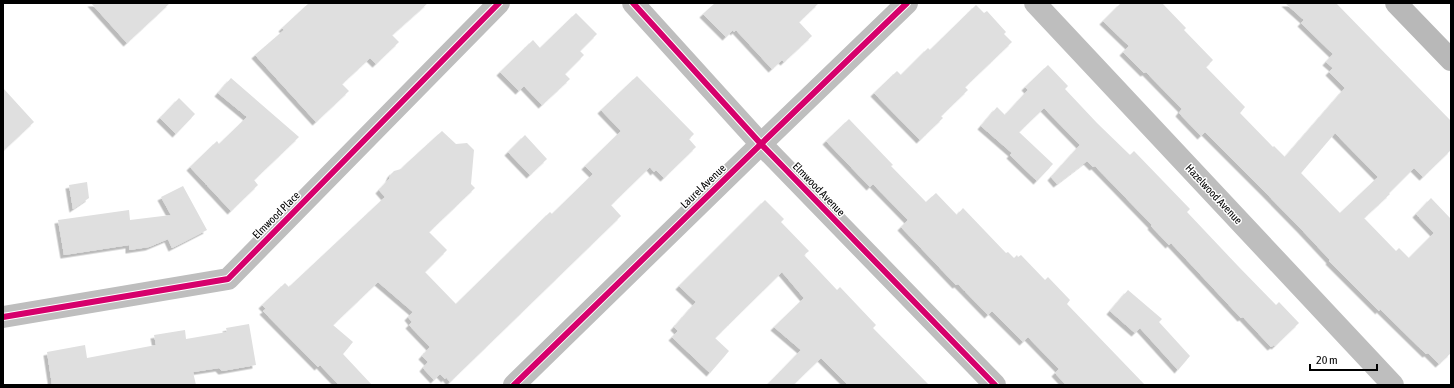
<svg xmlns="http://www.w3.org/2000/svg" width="1454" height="388" viewBox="0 0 1454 388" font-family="'Asap Condensed',sans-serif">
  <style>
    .building { fill: #dfdfdf; fill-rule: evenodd; filter: url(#shadow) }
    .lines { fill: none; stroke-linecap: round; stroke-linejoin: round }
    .street { stroke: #bebebe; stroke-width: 22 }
    .secondary { stroke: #b8b8b8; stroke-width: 22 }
    .cycleway-casing { stroke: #fff; stroke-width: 8 }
    .cycleway { stroke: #d6006c; stroke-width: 6 }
    .labels { text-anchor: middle; stroke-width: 3; stroke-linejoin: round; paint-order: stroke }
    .street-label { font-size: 11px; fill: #000; stroke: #fff }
  </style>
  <defs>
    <filter id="shadow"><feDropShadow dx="-3.5" dy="3.5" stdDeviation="0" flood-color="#0004"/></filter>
  </defs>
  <rect width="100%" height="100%" fill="#fff"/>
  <path class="building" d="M 91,3 L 170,3 L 127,43 Z
    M 309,3 L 428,3 L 392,35 L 399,42 L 376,64 L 370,58 L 342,84 L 349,91 L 316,122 L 255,55 L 284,30 L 282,28 Z
    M 715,3 L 819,3 L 799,22 L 812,36 L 784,62 L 782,60 L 772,69 L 736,30 L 734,32 L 733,30 L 726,37 L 703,14 Z
    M 1121,3 L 1162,3 L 1186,28 L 1184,30 L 1213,60 L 1206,67 L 1245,107 L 1240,113 L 1273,147 L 1274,146 L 1285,157 L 1345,88 L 1329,72 L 1333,68 L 1326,62 L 1333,54 L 1301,23 L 1304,20 L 1285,3 L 1336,3 L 1451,121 L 1451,150 L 1423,177 L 1414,168 L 1389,193 L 1390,194 L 1364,218 L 1396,251 L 1399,248 L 1409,258 L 1434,233 L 1416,214 L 1431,198 L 1450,218 L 1451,216 L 1451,353 L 1439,364 L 1428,353 L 1426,354 L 1380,309 L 1379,311 L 1329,261 L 1330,260 L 1302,230 L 1265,192 L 1205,132 L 1201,136 L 1179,113 L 1182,109 L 1146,72 L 1144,73 L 1123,52 L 1129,46 L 1103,21 ZM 1335,133 L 1378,177 L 1340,213 L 1301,173 Z
    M 976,5 L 984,13 L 987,11 L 1006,32 L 1004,34 L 1012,42 L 965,87 L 968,90 L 941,116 L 943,118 L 920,140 L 874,93 L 897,71 L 901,75 L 928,48 L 930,50 Z
    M 576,13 L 597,34 L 580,51 L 584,55 L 565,74 L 570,79 L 542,105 L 524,86 L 519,91 L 500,72 L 533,40 L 540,48 Z
    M 1048,65 L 1068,86 L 1065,89 L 1097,123 L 1130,155 L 1134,151 L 1190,209 L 1187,212 L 1238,266 L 1276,305 L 1279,302 L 1299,323 L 1275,346 L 1274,345 L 1271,347 L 1243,317 L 1241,318 L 1171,243 L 1169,245 L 1151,226 L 1152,225 L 1095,166 L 1093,167 L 1087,161 L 1057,184 L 1051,177 L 1080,145 L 1044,108 L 1019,132 L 1053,164 L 1037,181 L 1010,155 L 1012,153 L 981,126 L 997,107 L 1005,115 L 1028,90 L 1025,87 Z
    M 637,76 L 694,134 L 689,139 L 696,147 L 664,178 L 656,170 L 654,172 L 650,167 L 611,205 L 621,216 L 450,382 L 446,377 L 445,379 L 440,374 L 434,380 L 423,368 L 428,362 L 422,356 L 430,347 L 409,325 L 412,322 L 408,317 L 413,312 L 378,282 L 333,325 L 353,342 L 343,354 L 372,385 L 339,385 L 320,365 L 318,367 L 263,311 L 266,309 L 262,305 L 285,283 L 289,287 L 290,285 L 290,286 L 385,197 L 379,190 L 389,179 L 391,174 L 394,171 L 401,169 L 407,163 L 442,131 L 456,144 L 467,143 L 474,150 L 471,184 L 475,188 L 429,232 L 447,250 L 425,272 L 456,304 L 550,212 L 552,214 L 593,174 L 585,166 L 621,131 L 601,110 Z
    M 231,78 L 299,137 L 254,180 L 258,185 L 231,211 L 190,167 L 217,141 L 219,144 L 247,117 L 218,93 Z
    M 3,88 L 34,122 L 3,151 Z
    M 179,98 L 195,114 L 176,134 L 160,118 Z
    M 849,119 L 893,165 L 891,166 L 926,202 L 936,193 L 957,215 L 963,208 L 1006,253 L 1008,252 L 1014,258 L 1017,255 L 1018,257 L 1021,255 L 1045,280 L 1048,277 L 1070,300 L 1067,304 L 1145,385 L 1066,385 L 1055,373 L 1059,369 L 1028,337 L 1023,342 L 992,311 L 988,315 L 958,284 L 956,285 L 901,227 L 908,220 L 873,184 L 870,187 L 826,141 Z
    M 525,135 L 547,159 L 530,175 L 508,152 Z
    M 87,182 L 89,198 L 73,209 L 69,185 Z
    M 183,186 L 207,230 L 172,248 L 168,239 L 149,247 L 129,250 L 129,245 L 64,255 L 58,220 L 129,210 L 130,220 L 171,215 L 161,197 Z
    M 765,200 L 784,219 L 781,222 L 809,251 L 804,255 L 837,290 L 840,287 L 876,325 L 873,328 L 929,385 L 848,385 L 821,358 L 793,385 L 767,385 L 801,350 L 774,327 L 804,298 L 782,272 L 715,338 L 729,351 L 710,373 L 672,337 L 678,331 L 674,327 L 696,302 L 679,286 Z
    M 1128,290 L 1162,319 L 1159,322 L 1190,356 L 1178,370 L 1140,328 L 1135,333 L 1110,311 Z
    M 249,324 L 256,365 L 222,371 L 219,368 L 193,372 L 196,385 L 52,385 L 47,352 L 85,345 L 87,358 L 156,345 L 154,335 L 185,330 L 186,339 L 227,332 L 226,328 Z"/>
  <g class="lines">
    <path class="street" d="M 633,3 L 761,144 L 995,385
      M 1035,3 L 1393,385
      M 3,317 L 228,279 L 499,3
      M 514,385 L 761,144 L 907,3"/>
    <path class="secondary" d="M 1396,3 L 1451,60"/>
    <defs>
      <path id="cycleway" d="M 633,3 L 761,144 L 995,385
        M 3,317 L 228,279 L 499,3
        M 514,385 L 761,144 L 907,3"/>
    </defs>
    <use href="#cycleway" class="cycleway-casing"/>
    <use href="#cycleway" class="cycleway"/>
  </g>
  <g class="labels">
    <g class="street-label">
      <text transform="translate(703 186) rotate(-44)" y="4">Laurel Avenue</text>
      <text transform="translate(819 189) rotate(46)" y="4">Elmwood Avenue</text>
      <text transform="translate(1214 194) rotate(47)" y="4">Hazelwood Avenue</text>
      <text transform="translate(276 215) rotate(-45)" y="4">Elmwood Place</text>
    </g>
  </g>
  <rect width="1454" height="388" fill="none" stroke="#000000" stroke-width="8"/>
  <path d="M1310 364v6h67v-6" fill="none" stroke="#000000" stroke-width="2"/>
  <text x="1316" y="364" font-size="12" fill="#000000" stroke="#ffffff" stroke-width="3" paint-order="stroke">20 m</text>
</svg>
